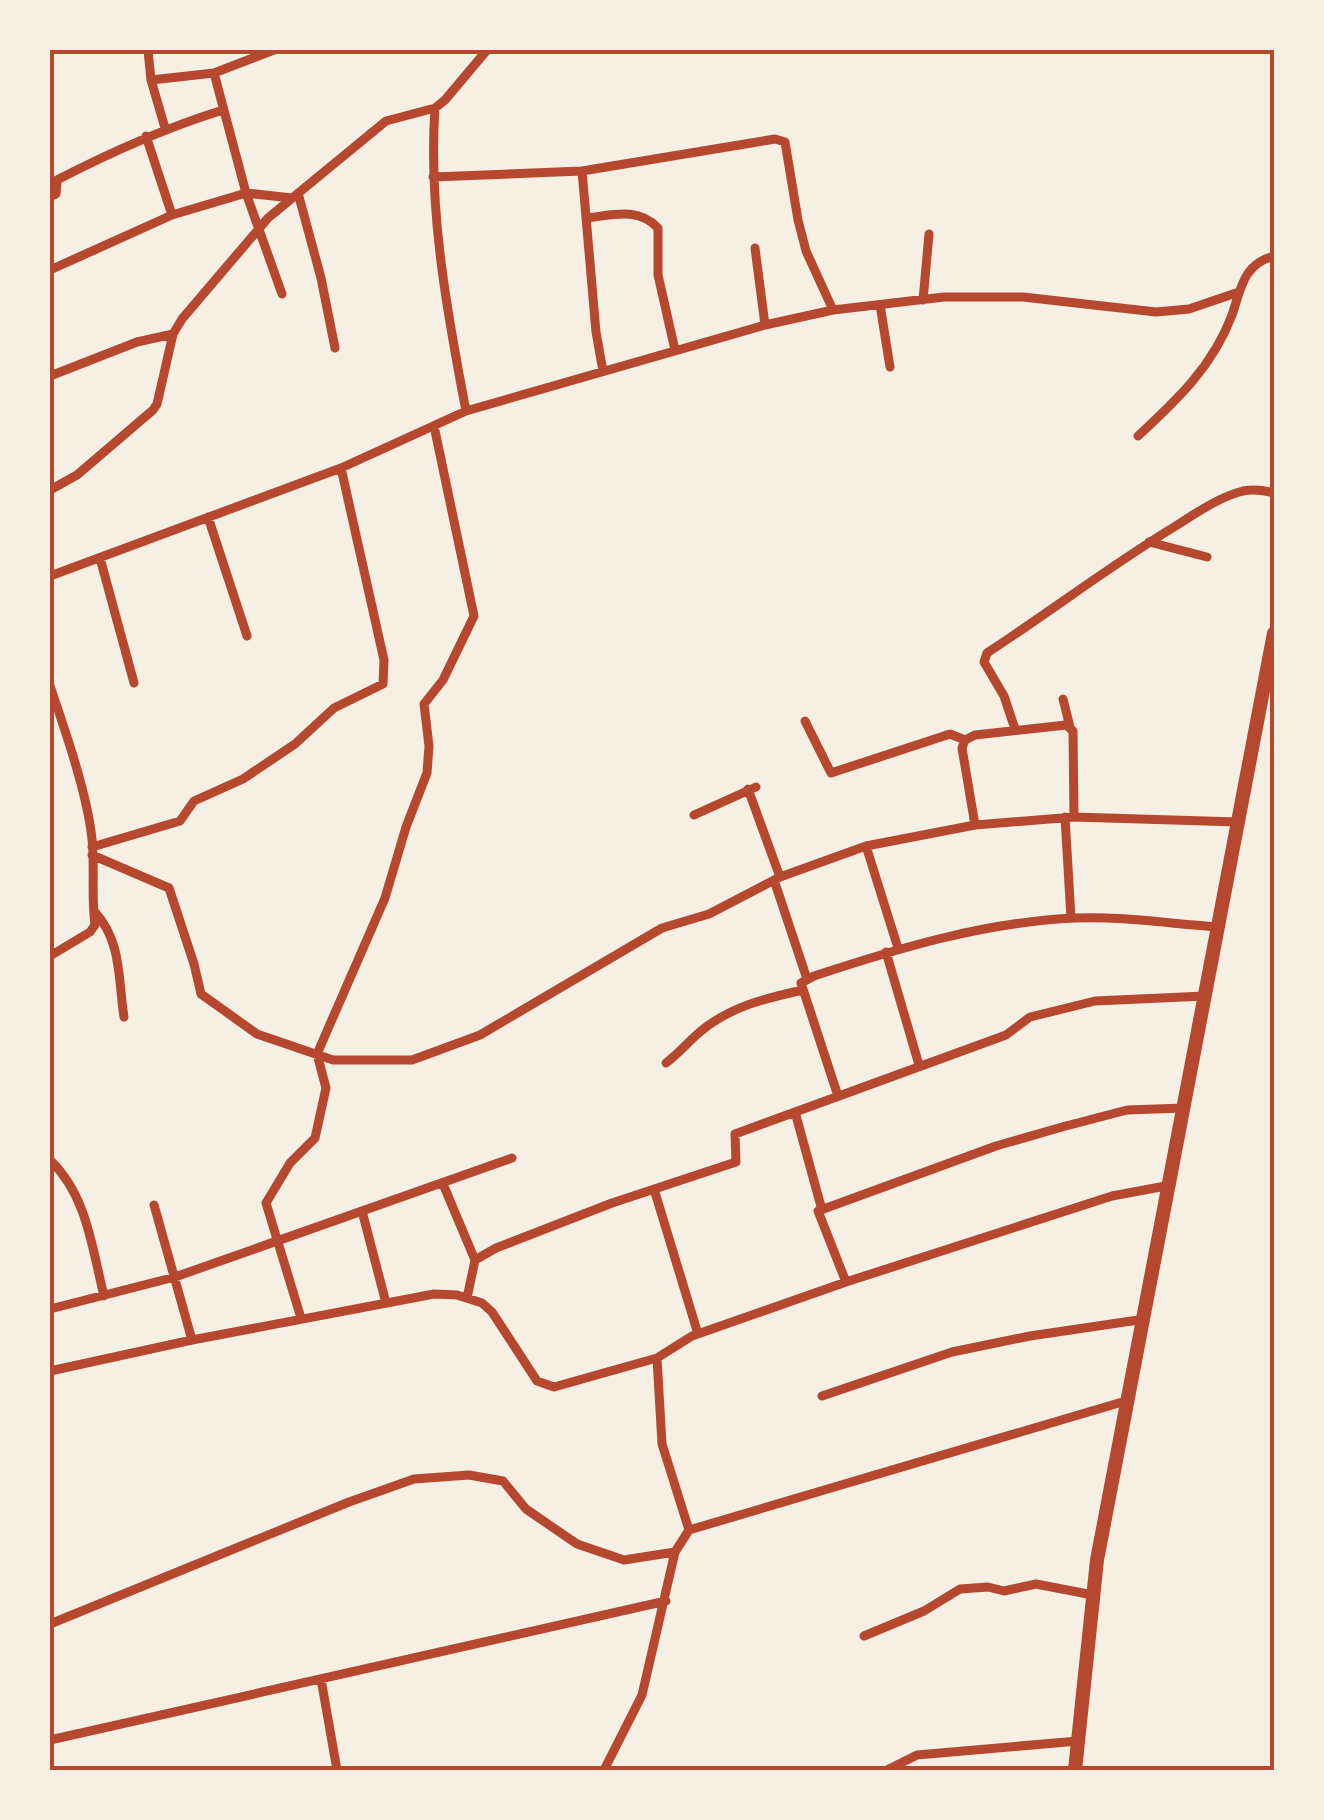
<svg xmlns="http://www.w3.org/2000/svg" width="1324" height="1820" viewBox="0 0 1324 1820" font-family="'DM Sans',sans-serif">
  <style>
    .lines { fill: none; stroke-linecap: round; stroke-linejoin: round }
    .minor { stroke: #b5482f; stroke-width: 9 }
    .primary { stroke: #b5482f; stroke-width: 14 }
    .neatline { fill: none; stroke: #b5482f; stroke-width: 4 }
  </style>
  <rect width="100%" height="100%" fill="#f6efe4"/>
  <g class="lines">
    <path class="minor" d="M 148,50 L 151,80 L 165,128
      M 214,73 L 246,193 L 282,294
      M 151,80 L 214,73 L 274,50
      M 435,108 C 428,208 447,312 466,411
      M 146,136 L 172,215
      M 582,171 L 596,332 L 603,371
      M 433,177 L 582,171 L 775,139 L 785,142 L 798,220 L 806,251 L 833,310
      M 298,193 L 321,278 L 335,348
      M 50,197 L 56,194 L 57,180 C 111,152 165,128 223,110
      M 587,218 C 613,215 638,207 658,228 L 658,275 L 675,350
      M 755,248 L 765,325
      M 50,270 L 172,215 L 246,193 L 292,198
      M 923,300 L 929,234
      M 880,305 L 890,367
      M 50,376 L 137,342 L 173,334
      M 1138,436 C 1177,400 1213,366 1232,315 C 1241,289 1243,264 1274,256
      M 50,490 L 77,475 L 153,410 L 157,404 L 173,334 L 182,319 L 268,218 L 386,121 L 435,108 L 445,100 L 487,50
      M 208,517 L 247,636
      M 1149,542 L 1207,557
      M 100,558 L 134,683
      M 50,576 L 341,468 L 466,411 L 765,325 L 833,310 L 944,297 L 1023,297 L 1156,312 L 1189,309 L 1236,293
      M 50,686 C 65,730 87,793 92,839 C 95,868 91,896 95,925 L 90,932 L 50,956
      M 1063,699 L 1070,727
      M 805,721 L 831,773 L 950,734 L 965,740
      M 1015,729 L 1004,696 L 984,662 L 987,653 C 1051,611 1110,566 1174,527 C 1196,513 1219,497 1243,491 C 1254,489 1263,490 1274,493
      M 748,789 L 780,877
      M 694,815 L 756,787
      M 1065,817 L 1071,918
      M 975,825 L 962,748 L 965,740 L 975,735 L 1066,725 L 1073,731 L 1074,817
      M 866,846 L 898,948
      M 92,847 L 180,821 L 194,801 L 243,779 L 295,744 L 334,708 L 383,684 L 384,660 L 341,468
      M 92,855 L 169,888 L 194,964 L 201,994 L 257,1034 L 333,1060 L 412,1060 L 480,1035 L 662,928 L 709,914 L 780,877 L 866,846 L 975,825 L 1074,817 L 1238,822
      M 774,880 L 807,979
      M 95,912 C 122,942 118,979 124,1017
      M 886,952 L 919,1065
      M 666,1063 C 679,1053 689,1041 701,1031 C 731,1006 767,998 803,990
      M 838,1096 L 801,983 L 814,976 C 899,948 985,922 1075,918 C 1122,916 1172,924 1220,927
      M 795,1112 L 822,1210
      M 51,1161 C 87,1196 92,1248 104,1296
      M 443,1184 L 475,1260
      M 654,1189 L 698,1334
      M 154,1205 L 192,1340
      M 362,1211 L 386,1303
      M 846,1282 L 818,1211 L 996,1146 L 1062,1127 L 1127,1110 L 1184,1108
      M 467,1298 L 475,1260 L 496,1248 L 612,1203 L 736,1162 L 735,1134 L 1006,1035 L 1030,1017 L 1095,1001 L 1205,996
      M 50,1309 L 175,1277 L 512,1158
      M 301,1318 L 266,1203 L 290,1163 L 315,1138 L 326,1088 L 317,1054 L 385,898 L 406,827 L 427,773 L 429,746 L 424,704 L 443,680 L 474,616 L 434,426
      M 657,1358 L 662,1444 L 689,1530
      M 50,1371 L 192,1340 L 434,1294 L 457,1295 L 482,1303 L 492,1312 L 537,1381 L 554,1387 L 657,1358 L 692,1336 L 846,1282 L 1112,1196 L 1171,1185
      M 822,1396 L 952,1352 L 1030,1336 L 1145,1319
      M 50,1624 L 349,1502 L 414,1479 L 469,1475 L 503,1481 L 526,1509 L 577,1544 L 624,1560 L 675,1552
      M 864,1636 L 924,1611 L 960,1589 L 988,1587 L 1004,1591 L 1036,1584 L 1093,1595
      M 321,1679 L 337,1770
      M 50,1740 L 666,1601
      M 604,1770 L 642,1695 L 675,1552 L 689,1530 L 1129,1400
      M 887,1770 L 917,1755 L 1078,1741"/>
    <path class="primary" d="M 1075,1770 L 1097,1560 L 1274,633"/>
  </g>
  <rect width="1324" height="1820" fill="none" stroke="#f6efe4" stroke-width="105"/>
  <rect x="52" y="52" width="1220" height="1716" class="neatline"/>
</svg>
